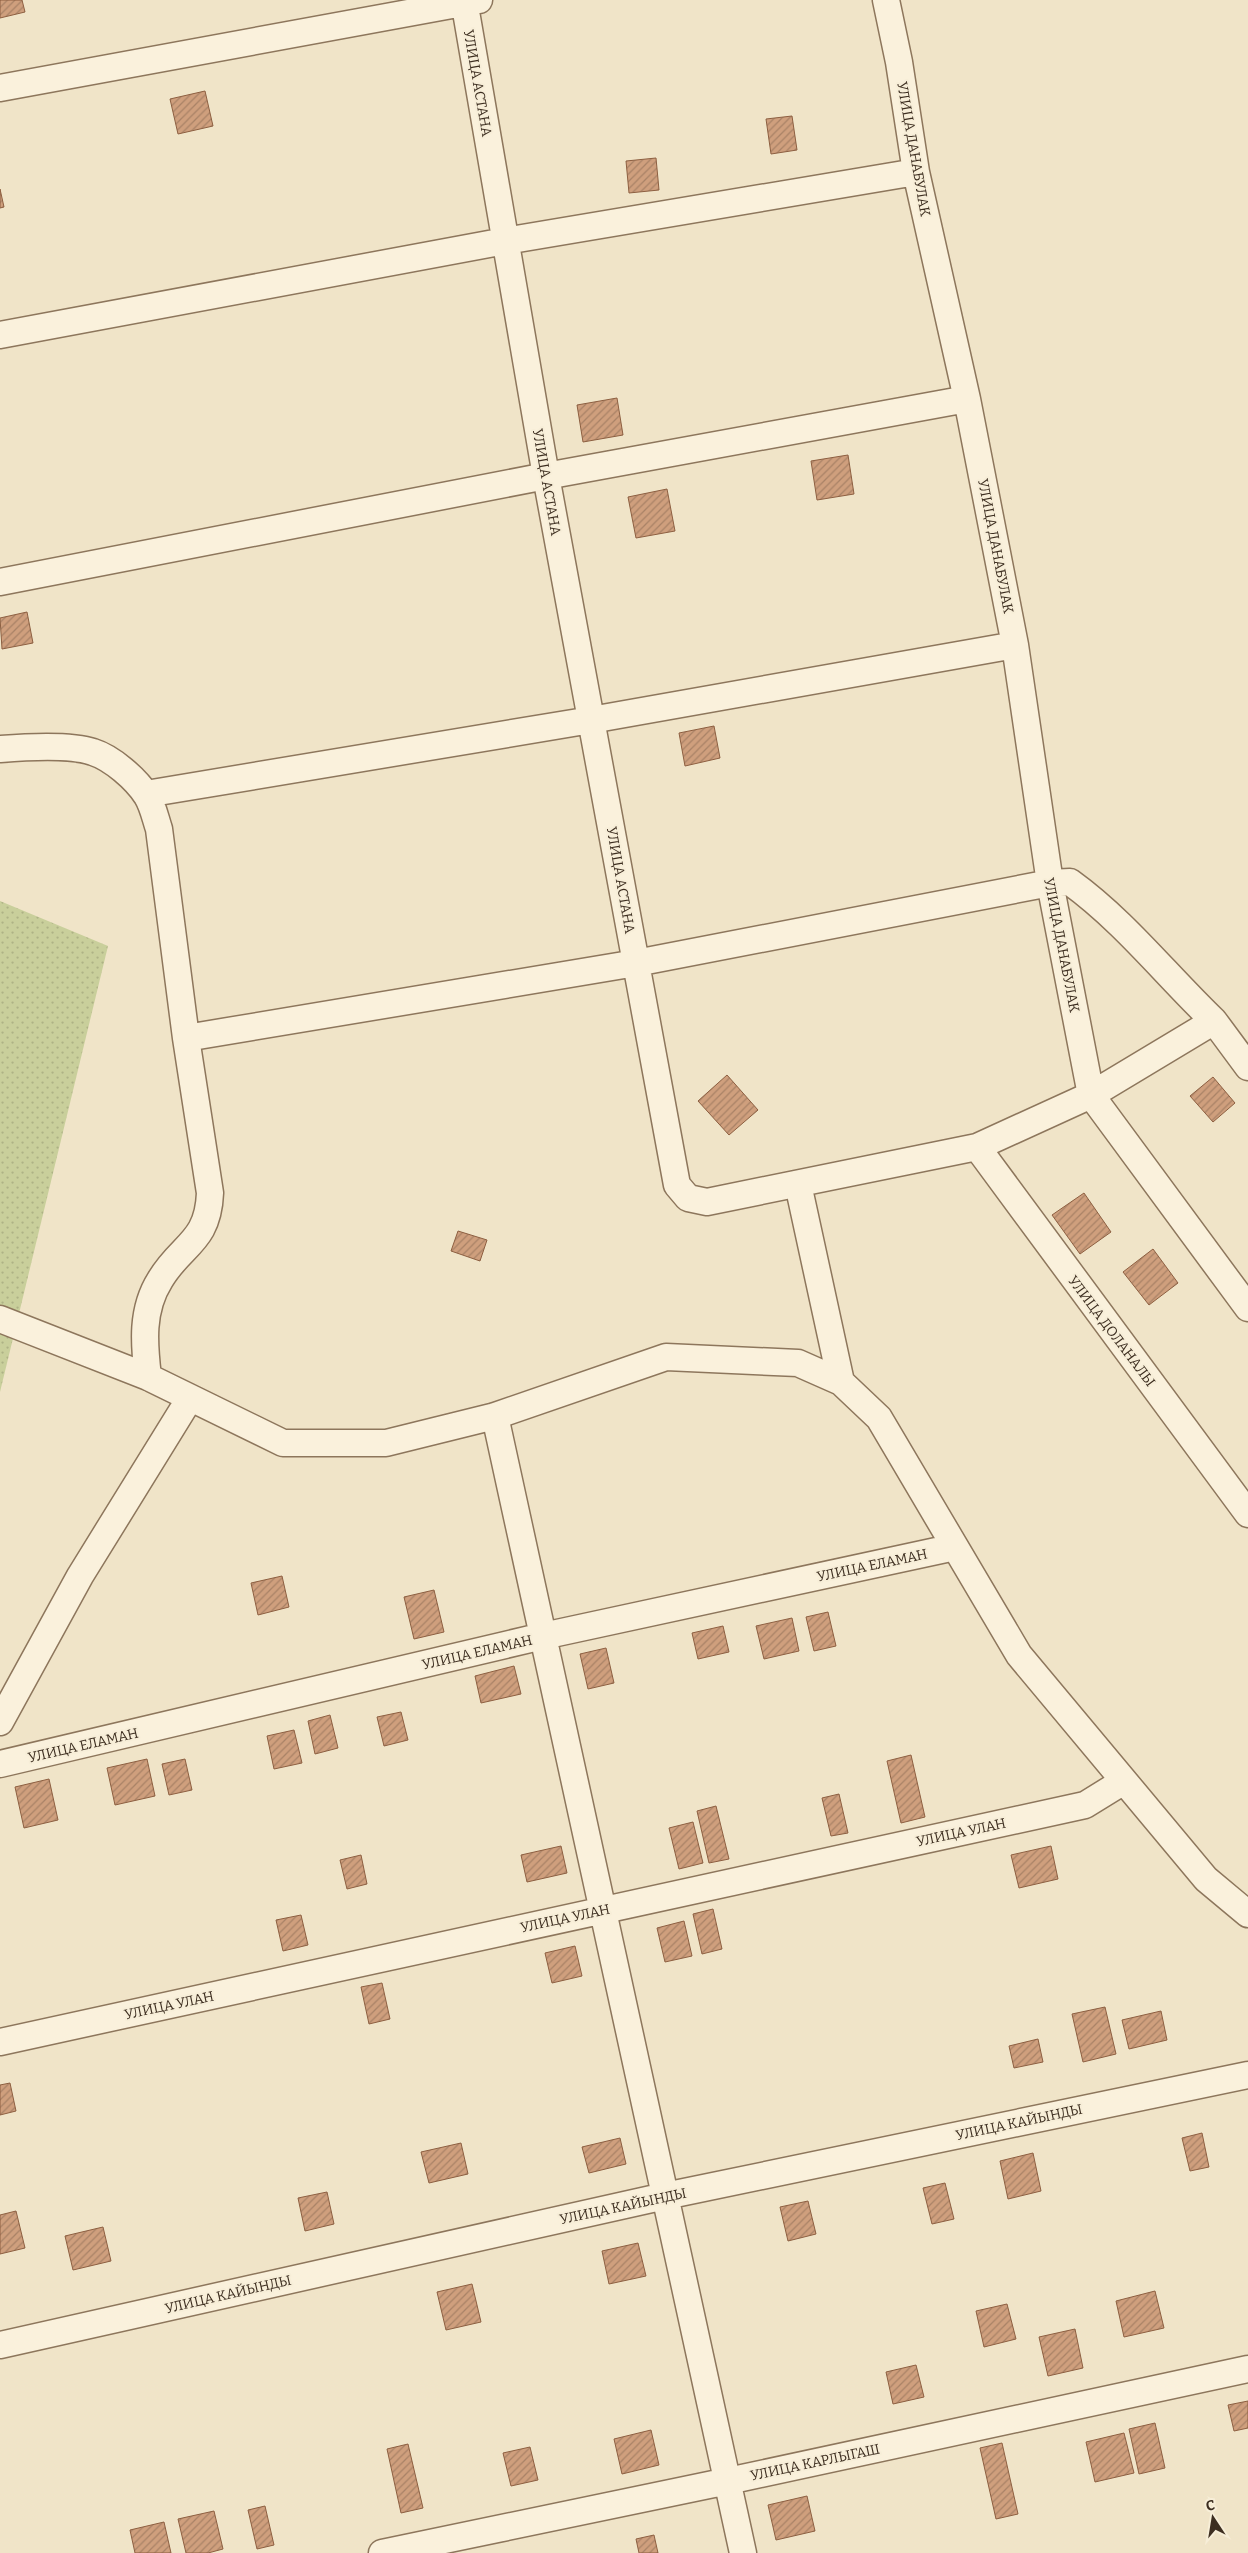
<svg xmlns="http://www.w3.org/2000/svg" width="1248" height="2553" viewBox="0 0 1248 2553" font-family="Bitter,serif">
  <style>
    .grass { fill: url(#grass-dots) }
    .building { fill: url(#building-hatch); stroke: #8d5f41 }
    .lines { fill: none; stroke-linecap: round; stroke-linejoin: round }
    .minor-casing { stroke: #8d765c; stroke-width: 29 }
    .minor { stroke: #faf1dc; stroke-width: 26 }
    .labels { text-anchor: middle; stroke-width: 4; stroke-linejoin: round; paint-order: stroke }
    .street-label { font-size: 14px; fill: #3d2e20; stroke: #f7eed8 }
  </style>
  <defs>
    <pattern id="grass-dots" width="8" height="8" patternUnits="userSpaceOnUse" patternTransform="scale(1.25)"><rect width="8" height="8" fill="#c9cf9b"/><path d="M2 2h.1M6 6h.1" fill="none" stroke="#aeb285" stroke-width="1.8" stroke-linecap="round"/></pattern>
    <pattern id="building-hatch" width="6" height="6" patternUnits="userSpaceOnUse" patternTransform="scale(1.25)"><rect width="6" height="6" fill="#cf9f7d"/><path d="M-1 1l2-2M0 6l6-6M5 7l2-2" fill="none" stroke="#a98266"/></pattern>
  </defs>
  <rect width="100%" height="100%" fill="#f0e4c8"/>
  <path class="grass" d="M 0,901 L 108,946 L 0,1392 Z"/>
  <path class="building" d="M 0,0 L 22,0 L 25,12 L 0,18 Z
    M 205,91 L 213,126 L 178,134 L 170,99 Z
    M 792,116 L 797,150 L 771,154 L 766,119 Z
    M 656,158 L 659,190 L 629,193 L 626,161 Z
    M 0,189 L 4,207 L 0,208 Z
    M 617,398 L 623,435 L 583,442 L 577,405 Z
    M 848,455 L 854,494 L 817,500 L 811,461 Z
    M 667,489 L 675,531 L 636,538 L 628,497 Z
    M 27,612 L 33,643 L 2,649 L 0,618 Z
    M 714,726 L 720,758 L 685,766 L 679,733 Z
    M 727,1075 L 758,1110 L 729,1135 L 698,1101 Z
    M 1213,1077 L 1235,1103 L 1213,1122 L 1190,1096 Z
    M 1084,1193 L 1111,1232 L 1080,1254 L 1052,1215 Z
    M 458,1231 L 487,1240 L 480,1261 L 451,1251 Z
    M 1153,1249 L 1178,1283 L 1149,1305 L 1123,1272 Z
    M 282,1576 L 289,1607 L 258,1615 L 251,1583 Z
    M 434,1590 L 444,1632 L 414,1639 L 404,1597 Z
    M 828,1612 L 836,1646 L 814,1651 L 806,1617 Z
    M 792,1618 L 799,1651 L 764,1659 L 756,1626 Z
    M 723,1626 L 729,1652 L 698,1659 L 692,1633 Z
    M 606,1648 L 614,1683 L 588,1689 L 580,1654 Z
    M 514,1666 L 521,1694 L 481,1703 L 475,1676 Z
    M 401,1712 L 408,1740 L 384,1746 L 377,1717 Z
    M 330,1715 L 338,1748 L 315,1754 L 308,1721 Z
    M 294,1730 L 302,1763 L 274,1769 L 267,1736 Z
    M 911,1755 L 925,1817 L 901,1823 L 887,1761 Z
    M 147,1759 L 155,1796 L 115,1805 L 107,1768 Z
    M 185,1759 L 192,1790 L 169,1795 L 162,1764 Z
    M 49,1779 L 58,1820 L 24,1828 L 15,1787 Z
    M 839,1794 L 848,1833 L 831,1836 L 822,1798 Z
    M 716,1806 L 729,1859 L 709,1863 L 697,1811 Z
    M 693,1822 L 703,1863 L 679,1869 L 669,1828 Z
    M 561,1846 L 567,1873 L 527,1882 L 521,1855 Z
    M 1051,1846 L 1058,1879 L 1019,1888 L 1011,1855 Z
    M 361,1855 L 367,1884 L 347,1889 L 340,1860 Z
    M 713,1909 L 722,1949 L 702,1954 L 693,1914 Z
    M 301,1915 L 308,1945 L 283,1951 L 276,1920 Z
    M 684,1921 L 692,1956 L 665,1962 L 657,1928 Z
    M 575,1946 L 582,1976 L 552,1983 L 545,1953 Z
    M 382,1983 L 390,2019 L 369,2024 L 361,1987 Z
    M 1105,2007 L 1116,2054 L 1083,2062 L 1072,2014 Z
    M 1161,2011 L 1167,2040 L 1129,2049 L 1122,2020 Z
    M 1038,2039 L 1043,2062 L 1014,2068 L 1009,2046 Z
    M 10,2083 L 16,2111 L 0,2115 L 0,2085 Z
    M 1202,2133 L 1209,2167 L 1190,2171 L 1182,2138 Z
    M 620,2138 L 626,2164 L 589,2173 L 582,2147 Z
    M 461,2143 L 468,2174 L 429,2183 L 421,2152 Z
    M 1033,2153 L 1041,2191 L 1008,2199 L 1000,2161 Z
    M 945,2183 L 954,2219 L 932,2224 L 923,2188 Z
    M 327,2192 L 334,2224 L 305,2231 L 298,2198 Z
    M 808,2201 L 816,2234 L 788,2241 L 780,2207 Z
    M 16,2211 L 25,2248 L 0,2254 L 0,2215 Z
    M 103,2227 L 111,2261 L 73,2270 L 65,2236 Z
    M 638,2243 L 646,2276 L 609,2284 L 602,2251 Z
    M 472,2284 L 481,2322 L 446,2330 L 437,2292 Z
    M 1155,2291 L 1164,2328 L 1124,2337 L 1116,2301 Z
    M 1007,2304 L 1016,2339 L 984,2347 L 976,2311 Z
    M 1075,2329 L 1083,2368 L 1048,2376 L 1039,2337 Z
    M 916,2365 L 924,2397 L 893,2404 L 886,2372 Z
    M 1248,2401 L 1248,2428 L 1234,2431 L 1228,2405 Z
    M 1155,2423 L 1165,2468 L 1139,2474 L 1129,2429 Z
    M 651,2430 L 659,2465 L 622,2474 L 614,2439 Z
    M 1124,2433 L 1134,2473 L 1095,2482 L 1086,2442 Z
    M 1002,2443 L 1018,2514 L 996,2519 L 980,2448 Z
    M 408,2444 L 423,2508 L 401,2513 L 387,2449 Z
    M 530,2447 L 538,2480 L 511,2486 L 503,2453 Z
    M 807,2496 L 815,2531 L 776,2540 L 768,2505 Z
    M 265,2506 L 274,2545 L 257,2549 L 248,2510 Z
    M 214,2511 L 223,2549 L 208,2553 L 186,2553 L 178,2519 Z
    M 164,2522 L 171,2553 L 135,2553 L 130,2530 Z
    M 654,2535 L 658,2553 L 639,2553 L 636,2539 Z"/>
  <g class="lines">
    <defs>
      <path id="minor" d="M 464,0 L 546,476 L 677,1185 L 688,1198 L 707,1202 L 977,1147 L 1091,1095 L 1214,1021 L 1248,1067
        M 886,0 L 899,62 L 916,172 L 967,399 L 1015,645 L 1050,883 L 1091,1095 L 1248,1308
        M 0,88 L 479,0
        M 0,335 L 505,241 L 916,172
        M 0,582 L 546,476 L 967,399
        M 0,749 C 25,747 70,744 93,752 C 112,758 136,779 147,796 C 153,806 155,817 159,829 L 186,1038 L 210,1193 C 208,1243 181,1244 160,1280 C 141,1310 144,1344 148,1377
        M 146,794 L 591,720 L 1015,645
        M 186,1038 L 636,963 L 1050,883 L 1070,882 C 1124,921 1166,975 1214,1021
        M 977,1147 L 1248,1514
        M 798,1184 L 841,1382
        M 0,1319 L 148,1377 L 283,1443 L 386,1443 L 495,1416 L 666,1357 L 798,1363 L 841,1382 L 879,1418 L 1019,1655 L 1206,1879 L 1248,1914
        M 495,1416 L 743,2553
        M 0,1722 L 80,1576 L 190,1398
        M 0,1764 L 543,1636 L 955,1547
        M 0,2042 L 1085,1805 L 1124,1781
        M 0,2345 L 665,2196 L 1248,2075
        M 382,2553 L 728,2481 L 1248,2369"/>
    </defs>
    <use href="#minor" class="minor-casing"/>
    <use href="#minor" class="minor"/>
  </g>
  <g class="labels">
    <g class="street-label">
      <text transform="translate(478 83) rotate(80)" y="5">УЛИЦА АСТАНА</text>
      <text transform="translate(914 149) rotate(80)" y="5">УЛИЦА ДАНАБУЛАК</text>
      <text transform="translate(547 482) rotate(80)" y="5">УЛИЦА АСТАНА</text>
      <text transform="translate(996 546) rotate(79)" y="5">УЛИЦА ДАНАБУЛАК</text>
      <text transform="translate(621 880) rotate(80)" y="5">УЛИЦА АСТАНА</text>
      <text transform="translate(1062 945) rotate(79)" y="5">УЛИЦА ДАНАБУЛАК</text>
      <text transform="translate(1112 1331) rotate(53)" y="5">УЛИЦА ДОЛАНАЛЫ</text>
      <text transform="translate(872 1565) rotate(-12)" y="5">УЛИЦА ЕЛАМАН</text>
      <text transform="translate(477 1652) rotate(-13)" y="5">УЛИЦА ЕЛАМАН</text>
      <text transform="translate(83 1745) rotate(-13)" y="5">УЛИЦА ЕЛАМАН</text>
      <text transform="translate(961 1832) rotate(-12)" y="5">УЛИЦА УЛАН</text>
      <text transform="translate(565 1918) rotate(-12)" y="5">УЛИЦА УЛАН</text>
      <text transform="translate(169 2005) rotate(-12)" y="5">УЛИЦА УЛАН</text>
      <text transform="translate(1019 2122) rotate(-12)" y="5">УЛИЦА КАЙЫНДЫ</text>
      <text transform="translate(623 2206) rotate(-12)" y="5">УЛИЦА КАЙЫНДЫ</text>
      <text transform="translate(228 2294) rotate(-13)" y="5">УЛИЦА КАЙЫНДЫ</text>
      <text transform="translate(815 2462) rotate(-12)" y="5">УЛИЦА КАРЛЫГАШ</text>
    </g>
  </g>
  <g transform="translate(1213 2518) rotate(348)" stroke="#f7eed8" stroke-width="4" paint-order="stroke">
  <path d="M0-4L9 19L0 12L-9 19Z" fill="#3d2e20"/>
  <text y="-8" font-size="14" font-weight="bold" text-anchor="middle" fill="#3d2e20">С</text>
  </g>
</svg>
